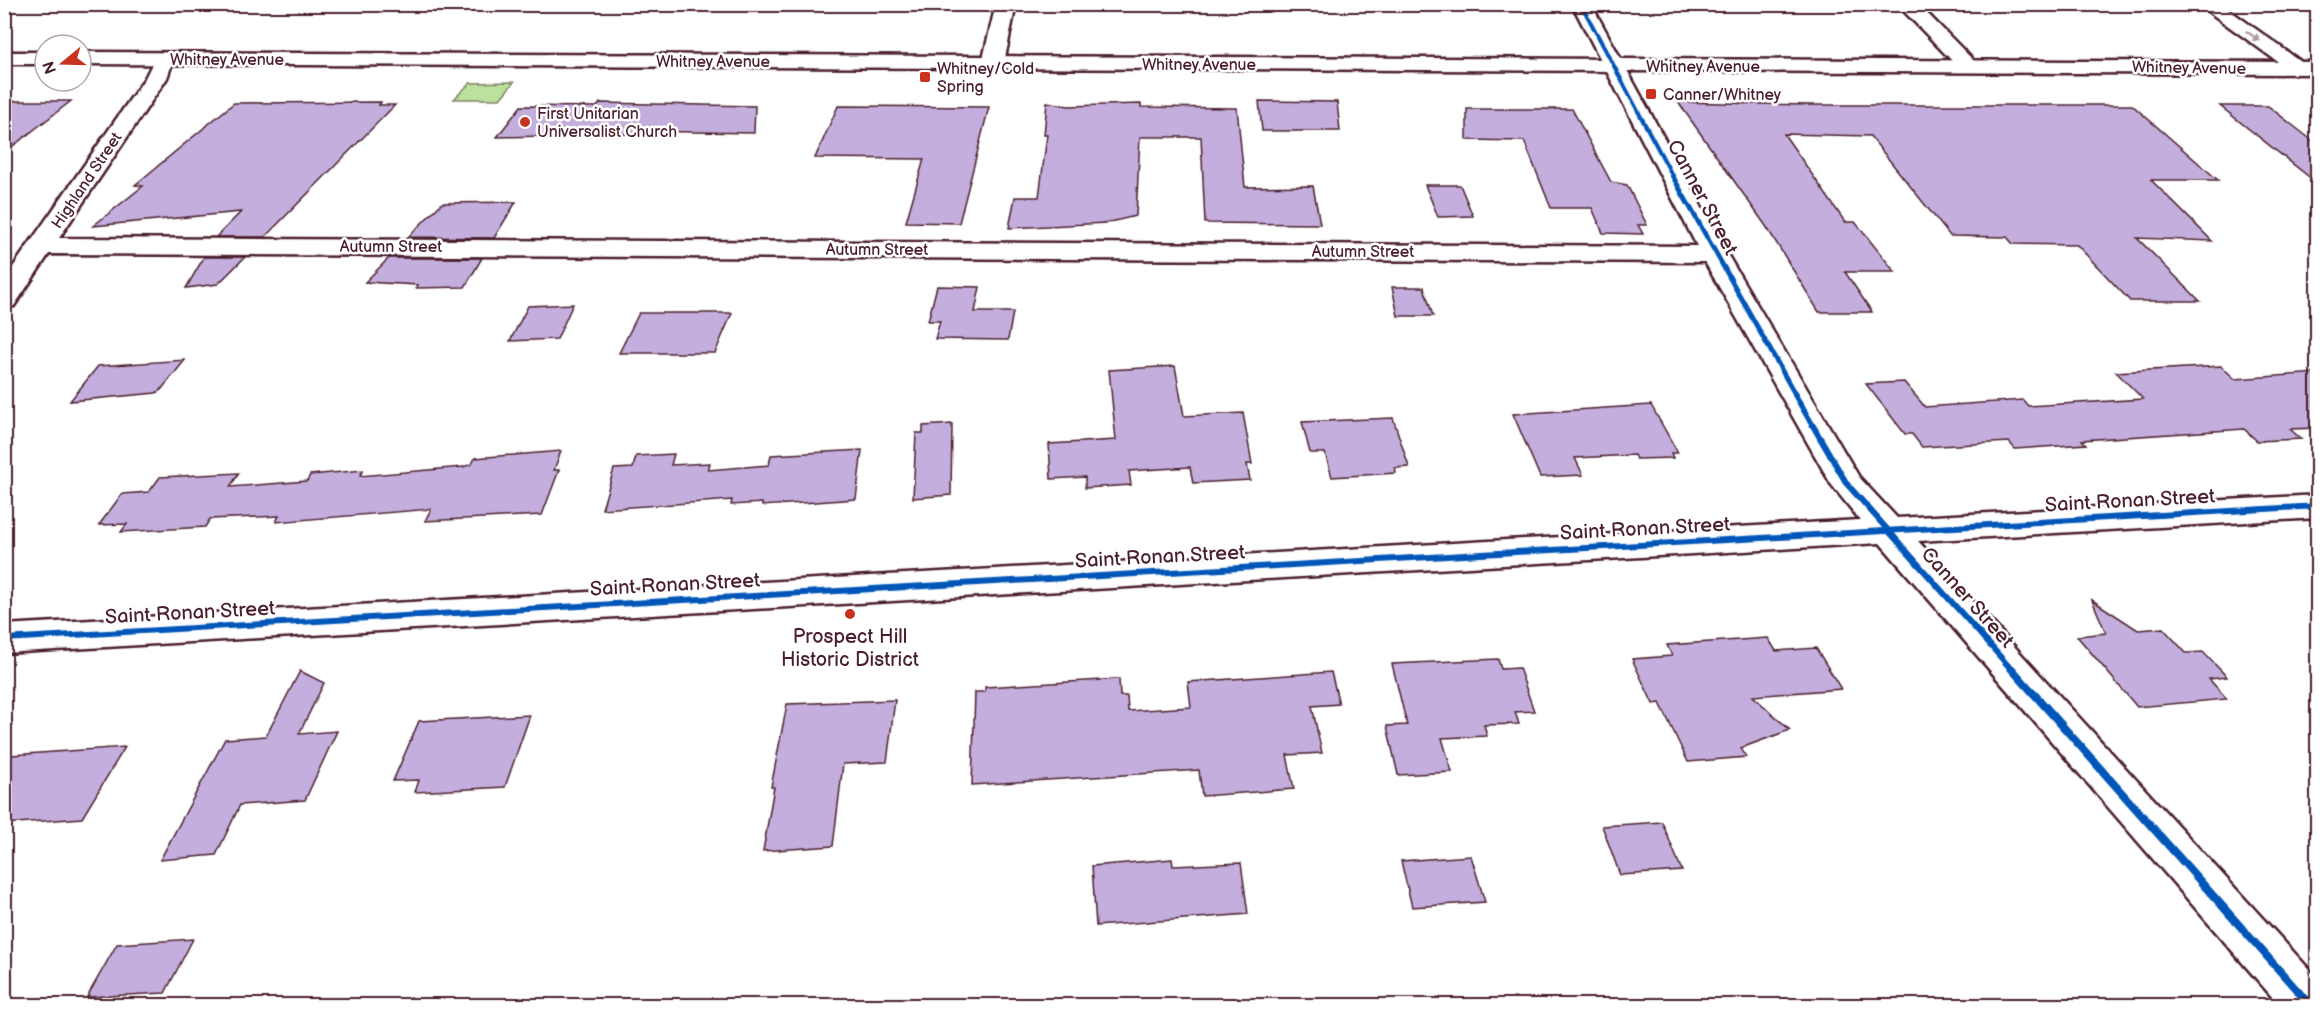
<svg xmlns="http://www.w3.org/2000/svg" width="2322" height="1010" viewBox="0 0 2322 1010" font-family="'Balsamiq Sans',sans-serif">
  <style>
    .green { fill: #bbe29d; stroke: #828064; stroke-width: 1.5 }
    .building { fill: #c3aedd; stroke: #4a1f2b; stroke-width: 1.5 }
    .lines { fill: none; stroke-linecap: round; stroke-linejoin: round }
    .minor-casing { stroke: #4a1f2b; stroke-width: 5 }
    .tertiary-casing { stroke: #4a1f2b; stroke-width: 5 }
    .secondary-casing { stroke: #4a1f2b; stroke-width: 5 }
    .primary-casing { stroke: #4a1f2b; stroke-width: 5 }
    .minor { fill: #fff; fill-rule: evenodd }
    .tertiary { fill: #fff; fill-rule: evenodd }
    .secondary { fill: #fff; fill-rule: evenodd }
    .primary { fill: #fff; fill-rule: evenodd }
    .cycleway-far3-casing { stroke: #fff; stroke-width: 6 }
    .cycleway-far2-casing { stroke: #fff; stroke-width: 8 }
    .cycleway-far1-casing { stroke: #fff; stroke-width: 10 }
    .cycleway-casing { stroke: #fff; stroke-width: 11 }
    .cycleway-far3 { stroke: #0057b8; stroke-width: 4 }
    .cycleway-far2 { stroke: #0057b8; stroke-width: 5 }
    .cycleway-far1 { stroke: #0057b8; stroke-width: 6 }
    .cycleway { stroke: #0057b8; stroke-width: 8 }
    .oneway { fill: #ae9aa0 }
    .poi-dot { fill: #c8321e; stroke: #fff; stroke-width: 2 }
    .labels { text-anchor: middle; stroke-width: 5; stroke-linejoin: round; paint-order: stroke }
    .far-street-label { font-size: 16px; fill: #4a1f2b; stroke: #fff }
    .far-poi-label { font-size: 16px; fill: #4a1f2b; stroke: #fff; text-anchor: start }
    .street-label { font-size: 20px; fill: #4a1f2b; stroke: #fff }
    .poi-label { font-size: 20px; fill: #4a1f2b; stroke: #fff }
  </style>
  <rect width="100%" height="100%" fill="#fff"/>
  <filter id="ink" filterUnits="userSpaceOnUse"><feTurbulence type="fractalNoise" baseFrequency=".0167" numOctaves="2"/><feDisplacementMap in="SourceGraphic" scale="12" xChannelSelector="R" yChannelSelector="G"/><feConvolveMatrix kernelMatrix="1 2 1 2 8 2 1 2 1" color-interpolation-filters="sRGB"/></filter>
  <g filter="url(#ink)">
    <path class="green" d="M 514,82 L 500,99 L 454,99 L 470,83 Z"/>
    <path class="building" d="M 4,101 L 71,101 L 4,153 Z
      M 1259,101 L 1337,102 L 1340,131 L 1262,131 Z
      M 381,102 L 379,105 L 395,105 L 265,237 L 216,237 L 241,212 L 93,226 L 143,186 L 135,185 L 234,103 Z
      M 1047,102 L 1068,106 L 1141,104 L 1141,107 L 1237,108 L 1245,187 L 1313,186 L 1320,224 L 1205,223 L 1201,137 L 1140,137 L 1136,216 L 1106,223 L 1009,228 L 1015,197 L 1039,197 L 1047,135 L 1044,135 Z
      M 1678,102 L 1808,105 L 2132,105 L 2218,180 L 2151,180 L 2212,241 L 2137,238 L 2200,301 L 2130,301 L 2077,245 L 2013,244 L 2007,237 L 1950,236 L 1870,136 L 1784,134 L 1845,222 L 1855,222 L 1895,272 L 1845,272 L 1872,312 L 1819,312 L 1766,226 Z
      M 600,103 L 755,106 L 754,133 L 637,131 L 635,134 L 497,137 L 521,106 L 597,107 Z
      M 838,106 L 989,107 L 959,223 L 906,222 L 924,159 L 815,158 Z
      M 2220,106 L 2268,106 L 2318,145 L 2318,184 Z
      M 1467,109 L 1572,109 L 1611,182 L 1627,185 L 1647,225 L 1638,225 L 1643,234 L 1603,233 L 1592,208 L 1551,208 L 1524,141 L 1467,140 Z
      M 1425,185 L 1460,185 L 1473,216 L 1438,217 Z
      M 516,202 L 494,238 L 408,237 L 442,203 Z
      M 204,257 L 245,257 L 218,284 L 186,288 Z
      M 389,258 L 482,258 L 465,287 L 416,288 L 418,285 L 365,282 Z
      M 937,286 L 980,287 L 975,312 L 1013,312 L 1008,340 L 935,339 L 940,321 L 928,321 Z
      M 1392,287 L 1424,287 L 1433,316 L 1398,316 Z
      M 573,304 L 557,339 L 510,341 L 528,306 Z
      M 639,313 L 732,313 L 715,353 L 619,353 Z
      M 185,360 L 161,390 L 156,393 L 70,401 L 98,366 Z
      M 1175,366 L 1184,416 L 1243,413 L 1252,464 L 1247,464 L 1250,480 L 1193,483 L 1190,467 L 1129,471 L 1131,485 L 1085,488 L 1085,477 L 1051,479 L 1049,444 L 1116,440 L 1109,370 Z
      M 2221,366 L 2235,379 L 2318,373 L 2318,428 L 2290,429 L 2301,439 L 2257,441 L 2244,429 L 2082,440 L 2086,444 L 2015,449 L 2009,442 L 1922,447 L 1912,434 L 1905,434 L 1866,384 L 1904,382 L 1925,407 L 2023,400 L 2028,406 L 2143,399 L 2116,372 Z
      M 1651,405 L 1678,453 L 1671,453 L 1673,458 L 1636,459 L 1634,455 L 1575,458 L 1583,475 L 1540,477 L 1513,414 Z
      M 1393,418 L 1409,467 L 1395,468 L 1396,473 L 1332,477 L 1325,453 L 1310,453 L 1302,422 Z
      M 952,424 L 951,495 L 913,498 L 916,433 L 923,433 L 923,426 Z
      M 862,450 L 856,499 L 762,506 L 762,503 L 731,505 L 732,500 L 602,509 L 614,469 L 633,468 L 636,456 L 674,454 L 671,465 L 710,463 L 708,470 L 769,465 L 771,455 Z
      M 561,451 L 554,470 L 559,470 L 542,515 L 425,521 L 431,509 L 276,522 L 279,516 L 210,519 L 205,527 L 121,532 L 127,524 L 99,525 L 122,494 L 149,492 L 160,477 L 239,473 L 230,487 L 307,481 L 310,475 L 363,470 L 360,476 L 463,467 L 472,464 L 475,458 Z
      M 2092,600 L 2138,630 L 2163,628 L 2186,653 L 2203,652 L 2227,677 L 2209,679 L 2227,699 L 2137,707 L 2077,636 L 2106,633 Z
      M 1768,638 L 1776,651 L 1816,648 L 1841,689 L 1753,696 L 1790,730 L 1741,748 L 1746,757 L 1688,762 L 1660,703 L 1653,704 L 1632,659 L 1672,656 L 1667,645 Z
      M 1498,659 L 1501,669 L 1519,668 L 1534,711 L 1515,712 L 1519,724 L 1484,725 L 1487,736 L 1442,738 L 1452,772 L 1398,775 L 1387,726 L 1407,725 L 1392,664 Z
      M 300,671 L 324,683 L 299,734 L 337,731 L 305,800 L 240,805 L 216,855 L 160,860 L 225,739 L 266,736 Z
      M 1331,672 L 1339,704 L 1312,706 L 1322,753 L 1287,755 L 1294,789 L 1202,796 L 1199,770 L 972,785 L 975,692 L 985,692 L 985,687 L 1119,679 L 1120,696 L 1127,696 L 1128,711 L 1191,707 L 1188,682 Z
      M 895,700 L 887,762 L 843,764 L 833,846 L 763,851 L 774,787 L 771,787 L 787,704 Z
      M 530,715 L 505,787 L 415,792 L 419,780 L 393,781 L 419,721 Z
      M 125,747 L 82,818 L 4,824 L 4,764 L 11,755 Z
      M 1662,822 L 1682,871 L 1620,875 L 1602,826 Z
      M 1471,856 L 1485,902 L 1412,907 L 1401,861 Z
      M 1172,859 L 1173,866 L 1241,863 L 1248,914 L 1096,926 L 1092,866 Z
      M 193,939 L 165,993 L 87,997 L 117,944 Z"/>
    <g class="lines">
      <defs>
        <path id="minor" d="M 1572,4 L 1591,4 L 1727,254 L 1859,477 L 1897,518 L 2318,495 L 2318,518 L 1918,541 L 2318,979 L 2318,1006 L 2280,1006 L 1880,543 L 4,653 L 4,625 L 1860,520 L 1831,484 L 1705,262 L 49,254 L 14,306 L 4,308 L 4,280 L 145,78 L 157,54 L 171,54 L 174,58 L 167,78 L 59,238 L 1697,246 Z
          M 2198,4 L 2221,4 L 2310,68 L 2306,72 L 2292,72 Z"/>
        <path id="tertiary" d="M 996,4 L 1016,4 L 1004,63 L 1000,67 L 986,67 L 982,63 Z"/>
        <path id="secondary" d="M 1897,4 L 1918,4 L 1974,61 L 1978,65 L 1974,69 L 1960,69 Z"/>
        <path id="primary" d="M 4,52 L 45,52 L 45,64 L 4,64 Z
          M 81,52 L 2318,62 L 2318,74 L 81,64 Z"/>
      </defs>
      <use href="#minor" class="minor-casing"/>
      <use href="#tertiary" class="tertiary-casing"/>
      <use href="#secondary" class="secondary-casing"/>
      <use href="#primary" class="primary-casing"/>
      <use href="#minor" class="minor"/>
      <use href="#tertiary" class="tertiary"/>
      <use href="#secondary" class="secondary"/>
      <use href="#primary" class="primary"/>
      <defs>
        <path id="cycleway-far3" d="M 1581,4 L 1673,177"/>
        <path id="cycleway-far2" d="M 1672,175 L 1796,396"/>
        <path id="cycleway-far1" d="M 1795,395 L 1847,484 L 2012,670
          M 4,639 L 2318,506"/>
        <path id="cycleway" d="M 2011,668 L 2311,1006"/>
      </defs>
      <use href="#cycleway-far3" class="cycleway-far3-casing"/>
      <use href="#cycleway-far2" class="cycleway-far2-casing"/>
      <use href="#cycleway-far1" class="cycleway-far1-casing"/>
      <use href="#cycleway" class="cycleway-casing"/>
      <use href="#cycleway-far3" class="cycleway-far3"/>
      <use href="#cycleway-far2" class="cycleway-far2"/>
      <use href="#cycleway-far1" class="cycleway-far1"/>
      <use href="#cycleway" class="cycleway"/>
    </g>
    <defs><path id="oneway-solid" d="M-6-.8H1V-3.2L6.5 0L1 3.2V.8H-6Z" transform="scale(1.5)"/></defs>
    <use class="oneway" href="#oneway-solid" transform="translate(2253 36) rotate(35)"/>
  </g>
  <g class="poi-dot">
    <rect x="919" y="71" width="12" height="12" rx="3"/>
    <rect x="1645" y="88" width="12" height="12" rx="3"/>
    <circle cx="525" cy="122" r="6"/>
    <circle cx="850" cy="614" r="6"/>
  </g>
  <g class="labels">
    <g class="far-street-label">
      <text x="227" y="65">Whitney Avenue</text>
      <text x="713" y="67">Whitney Avenue</text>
      <text x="1199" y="70">Whitney Avenue</text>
      <text x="1703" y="72">Whitney Avenue</text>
      <text transform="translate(2189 67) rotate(1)" y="6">Whitney Avenue</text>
      <text transform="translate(86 180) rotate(-56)" y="6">Highland Street</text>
      <text x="391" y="252">Autumn Street</text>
      <text x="877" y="255">Autumn Street</text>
      <text x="1363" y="257">Autumn Street</text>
    </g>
    <g class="far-poi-label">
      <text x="937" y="74">Whitney/Cold<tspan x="937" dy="18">Spring</tspan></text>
      <text x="1663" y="100">Canner/Whitney</text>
      <text x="537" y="119">First Unitarian<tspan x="537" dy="18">Universalist Church</tspan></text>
    </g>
    <g class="street-label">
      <text transform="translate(1703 197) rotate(62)" y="7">Canner Street</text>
      <text transform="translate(2130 500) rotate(-3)" y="7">Saint Ronan Street</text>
      <text transform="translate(1645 528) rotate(-3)" y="7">Saint Ronan Street</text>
      <text transform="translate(1160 556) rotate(-3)" y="7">Saint Ronan Street</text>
      <text transform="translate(675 584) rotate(-3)" y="7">Saint Ronan Street</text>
      <text transform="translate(1968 597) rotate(48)" y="7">Canner Street</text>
      <text transform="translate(190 612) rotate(-3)" y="7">Saint Ronan Street</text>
    </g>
    <g class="poi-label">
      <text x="850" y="643">Prospect Hill<tspan x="850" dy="23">Historic District</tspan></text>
    </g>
  </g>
  <rect width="2322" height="1010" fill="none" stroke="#fff" stroke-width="24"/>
  <rect x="12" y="12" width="2298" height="986" fill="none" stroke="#4a1f2b" stroke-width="2" filter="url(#ink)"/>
  <g transform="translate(63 63) rotate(251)"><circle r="28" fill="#ffffff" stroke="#b7a5aa" stroke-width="1.5"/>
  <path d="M0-4.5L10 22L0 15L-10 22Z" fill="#c8321e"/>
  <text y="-9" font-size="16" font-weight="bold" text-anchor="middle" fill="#4a1f2b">N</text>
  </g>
</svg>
